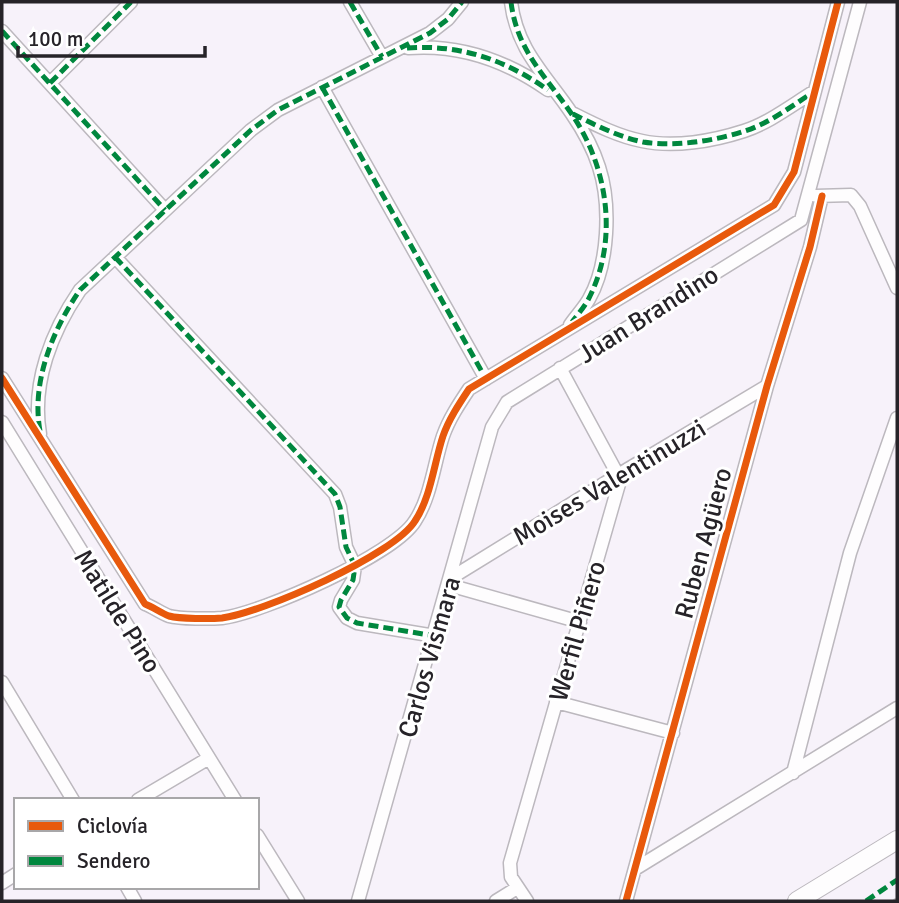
<svg xmlns="http://www.w3.org/2000/svg" width="899" height="903" viewBox="0 0 899 903" font-family="Signika,sans-serif">
  <style>
    .lines { fill: none; stroke-linecap: round; stroke-linejoin: round }
    .street-casing { stroke: #bcb8be; stroke-width: 15 }
    .secondary-casing { stroke: #bcb8be; stroke-width: 20 }
    .street { stroke: #fefdfe; stroke-width: 12 }
    .secondary { stroke: #fefdfe; stroke-width: 18 }
    .rail-casing { stroke: #c1bfc1; stroke-width: 6 }
    .rail { stroke: #fff; stroke-width: 3.5; stroke-dasharray: 10; stroke-linecap: butt }
    .quiet { stroke: #00873e; stroke-width: 5; stroke-dasharray: 10 5; stroke-linecap: butt }
    .cycleway-casing { stroke: #fff; stroke-width: 11 }
    .cycleway { stroke: #e8590c; stroke-width: 7 }
    .labels { text-anchor: middle; stroke-width: 6; stroke-linejoin: round; paint-order: stroke }
    .street-label { font-size: 26px; fill: #262328; stroke: #fff }
  </style>
  <rect width="100%" height="100%" fill="#f7f2fa"/>
  <g class="lines">
    <defs>
      <path id="street" d="M 350,2 L 382,57
        M 511,2 C 517,51 546,75 572,114 C 583,130 593,148 599,167 C 611,204 609,264 589,299 C 584,308 576,316 570,325
        M 2,31 L 165,210
        M 408,48 C 459,44 507,61 548,90
        M 50,83 L 131,2
        M 322,87 L 486,379
        M 572,113 C 594,124 617,136 642,141 C 674,148 713,141 744,131 C 769,123 792,105 815,91
        M 816,196 L 851,195 L 860,206 L 897,288
        M 115,257 L 335,494 L 340,507 L 346,547 L 355,566 L 353,580 L 341,600 L 339,607 L 347,618 L 357,623 L 435,636
        M 2,378 L 145,604 C 153,607 161,613 169,616 C 180,619 211,619 222,618 C 262,613 394,555 415,521 C 431,497 434,463 443,436 C 449,419 459,404 469,389 L 774,205 L 794,172 L 838,2
        M 2,422 L 235,800
        M 40,434 C 31,383 52,331 80,290 L 251,130 L 278,110 L 430,33 L 448,19 L 462,2
        M 451,578 L 618,475 L 767,386
        M 449,585 L 580,622
        M 2,682 L 73,800
        M 556,702 L 673,733
        M 793,773 L 850,553 L 897,418
        M 138,800 L 209,758
        M 257,835 L 298,901
        M 635,869 L 897,708
        M 2,883 L 16,874
        M 127,887 L 135,901
        M 358,901 L 492,427 L 507,402 L 801,220 L 860,2
        M 496,901 L 517,888
        M 527,901 L 511,877 L 510,863 L 619,484 L 618,475 L 560,368
        M 626,901 L 767,386 L 810,247 L 822,196"/>
      <path id="secondary" d="M 797,901 L 897,840"/>
    </defs>
    <use href="#street" class="street-casing"/>
    <use href="#secondary" class="secondary-casing"/>
    <use href="#street" class="street"/>
    <use href="#secondary" class="secondary"/>
    <defs>
      <path id="rail" d="M 896,901 L 897,901"/>
    </defs>
    <use href="#rail" class="rail-casing"/>
    <use href="#rail" class="rail"/>
    <path class="quiet" d="M 350,2 L 382,57
      M 511,2 C 517,51 545,75 571,113 C 607,165 619,237 590,296 C 586,305 578,314 572,322
      M 2,31 L 165,210
      M 407,48 C 460,44 506,60 548,90
      M 50,83 L 131,2
      M 322,87 L 486,379
      M 573,114 C 595,125 619,137 643,142 C 675,147 714,141 745,131 C 770,123 793,105 815,91
      M 115,257 L 335,494 L 340,507 L 346,547 L 355,566 L 353,580 L 341,600 L 339,607 L 347,618 L 357,623 L 435,636
      M 40,431 C 31,382 53,329 80,290 L 251,130 L 278,110 L 430,33 L 448,19 L 462,2
      M 866,901 L 897,880"/>
    <defs>
      <path id="cycleway" d="M 2,378 L 145,604 C 153,607 161,613 169,616 C 180,619 211,619 222,618 C 262,613 394,555 415,521 C 431,497 434,463 443,436 C 449,419 459,404 469,389 L 774,205 L 794,172 L 838,2
        M 626,901 L 767,386 L 810,247 L 822,196"/>
    </defs>
    <use href="#cycleway" class="cycleway-casing"/>
    <use href="#cycleway" class="cycleway"/>
  </g>
  <g class="labels">
    <g class="street-label">
      <text transform="translate(648 314) rotate(-32)" y="9">Juan Brandino</text>
      <text transform="translate(609 482) rotate(-31)" y="9">Moises Valentinuzzi</text>
      <text transform="translate(703 543) rotate(-75)" y="9">Ruben Agüero</text>
      <text transform="translate(118 611) rotate(58)" y="9">Matilde Pino</text>
      <text transform="translate(577 631) rotate(-74)" y="9">Werfil Piñero</text>
      <text transform="translate(429 657) rotate(-74)" y="9">Carlos Vismara</text>
    </g>
  </g>
  <rect width="899" height="903" fill="none" stroke="#262328" stroke-width="7"/>
  <rect x="14" y="798" width="245" height="91" fill="#ffffff" stroke="#a8a7a9" stroke-width="2"/>
  <rect x="28" y="821" width="35" height="10" fill="#e8590c" stroke="#a8a7a9" stroke-width="2"/>
  <text x="77" y="833" font-size="21" fill="#262328">Ciclovía</text>
  <rect x="28" y="856" width="35" height="10" fill="#00873e" stroke="#a8a7a9" stroke-width="2"/>
  <text x="77" y="868" font-size="21" fill="#262328">Sendero</text>
  <path d="M18 46v10h187v-10" fill="none" stroke="#262328" stroke-width="3.5"/>
  <text x="28" y="46" font-size="21" fill="#262328" stroke="#ffffff" stroke-width="5" paint-order="stroke">100 m</text>
</svg>
